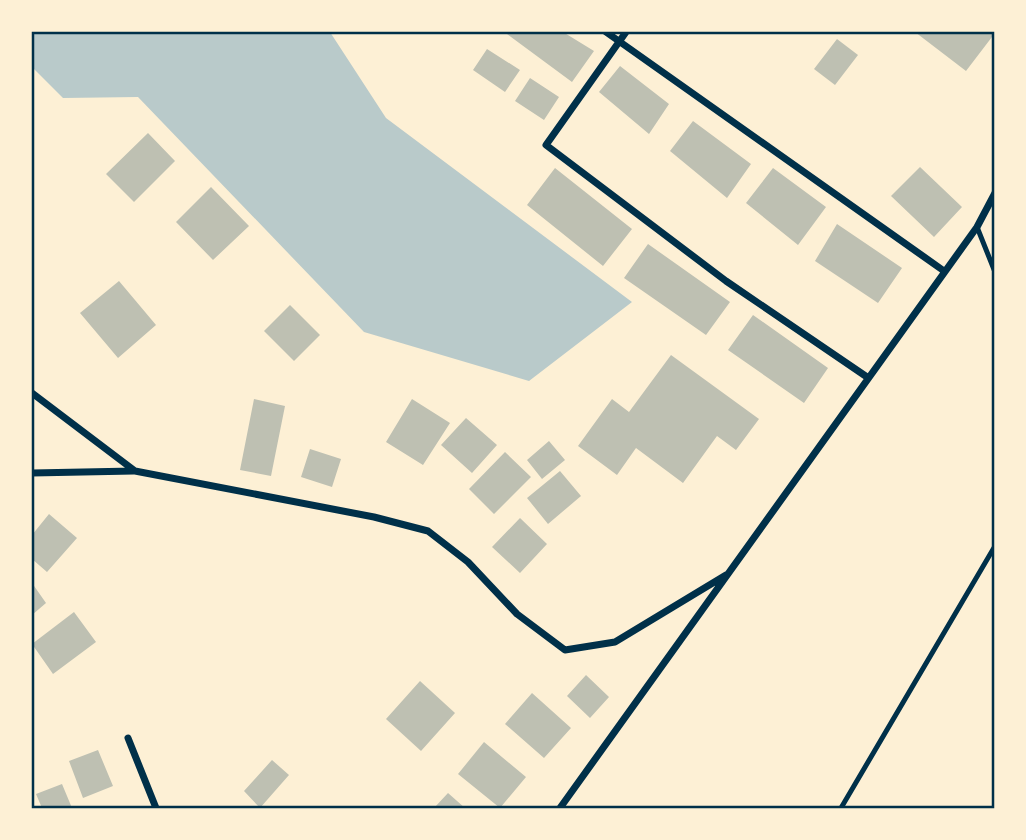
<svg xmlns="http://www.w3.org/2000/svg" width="1026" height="840" viewBox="0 0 1026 840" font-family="'Roboto Condensed',sans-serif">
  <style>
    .green { fill: #b9caca }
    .building { fill: #bec0b2 }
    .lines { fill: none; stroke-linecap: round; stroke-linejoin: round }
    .service { stroke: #003049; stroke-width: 5 }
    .minor { stroke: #003049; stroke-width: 7 }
    .neatline { fill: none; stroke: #003049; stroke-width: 2.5 }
  </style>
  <rect width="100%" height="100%" fill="#fdf0d5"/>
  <path class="green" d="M 32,32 L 330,32 L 386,118 L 632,302 L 529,381 L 364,332 L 138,97 L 63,98 L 32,67 Z"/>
  <path class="building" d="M 509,32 L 563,32 L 594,51 L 572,82 L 507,34 Z
    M 915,32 L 993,32 L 995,33 L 966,71 Z
    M 837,39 L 858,55 L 835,85 L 814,69 Z
    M 487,49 L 520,70 L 505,92 L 473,70 Z
    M 620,66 L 669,104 L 649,134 L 599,92 Z
    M 530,78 L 559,97 L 544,120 L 515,101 Z
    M 693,121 L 751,164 L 727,198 L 670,151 Z
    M 148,133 L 175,161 L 134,202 L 106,174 Z
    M 920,167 L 962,207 L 934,237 L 891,196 Z
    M 555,168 L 632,229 L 603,266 L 527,205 Z
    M 773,168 L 826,207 L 798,245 L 746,203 Z
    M 211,187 L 249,226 L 213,260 L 176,222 Z
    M 837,224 L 902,268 L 878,303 L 815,261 Z
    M 648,244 L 730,302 L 706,335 L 624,278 Z
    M 119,281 L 156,325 L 118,358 L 80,313 Z
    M 290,305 L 320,335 L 294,361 L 264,331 Z
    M 753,315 L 828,368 L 804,403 L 728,350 Z
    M 671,355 L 759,419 L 736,450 L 717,436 L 683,483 L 636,448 L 617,475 L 578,446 L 612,399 L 629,412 Z
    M 254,399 L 285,406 L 271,476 L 240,470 Z
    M 412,399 L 450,423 L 423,465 L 386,442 Z
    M 466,418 L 497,445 L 472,473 L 441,445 Z
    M 549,441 L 565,460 L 542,479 L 527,460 Z
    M 310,449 L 341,459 L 332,487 L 301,477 Z
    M 505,452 L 531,477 L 494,514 L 469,489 Z
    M 560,471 L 581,496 L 548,524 L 527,498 Z
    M 49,514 L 77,538 L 47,572 L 32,559 L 32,535 Z
    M 520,518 L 547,544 L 520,573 L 492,547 Z
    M 32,583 L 46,603 L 32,615 Z
    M 74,612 L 96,642 L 53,674 L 32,644 Z
    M 586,675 L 609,697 L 590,718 L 567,696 Z
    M 420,681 L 455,713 L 421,751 L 386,719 Z
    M 532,693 L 571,728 L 544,758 L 505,724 Z
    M 484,742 L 526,777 L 500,808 L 458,774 Z
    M 98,750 L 113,786 L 83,798 L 69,761 Z
    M 272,760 L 289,775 L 260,808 L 244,791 Z
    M 62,784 L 72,808 L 42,808 L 36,794 Z
    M 448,793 L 465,808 L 434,808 Z"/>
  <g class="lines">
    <path class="service" d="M 977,227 L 995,272
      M 841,808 L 995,546"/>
    <path class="minor" d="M 606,32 L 944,271
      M 626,32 L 546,145 L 726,281 L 867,377
      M 32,393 L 135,471 L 374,517 L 428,531 L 468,562 L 517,614 L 565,650 L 615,642 L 726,575
      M 32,473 L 134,471
      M 128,738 L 156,808
      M 560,808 L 977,227 L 995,193"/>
  </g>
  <rect width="1026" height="840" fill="none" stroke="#fdf0d5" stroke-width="66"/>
  <rect x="33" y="33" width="960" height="774" class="neatline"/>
</svg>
